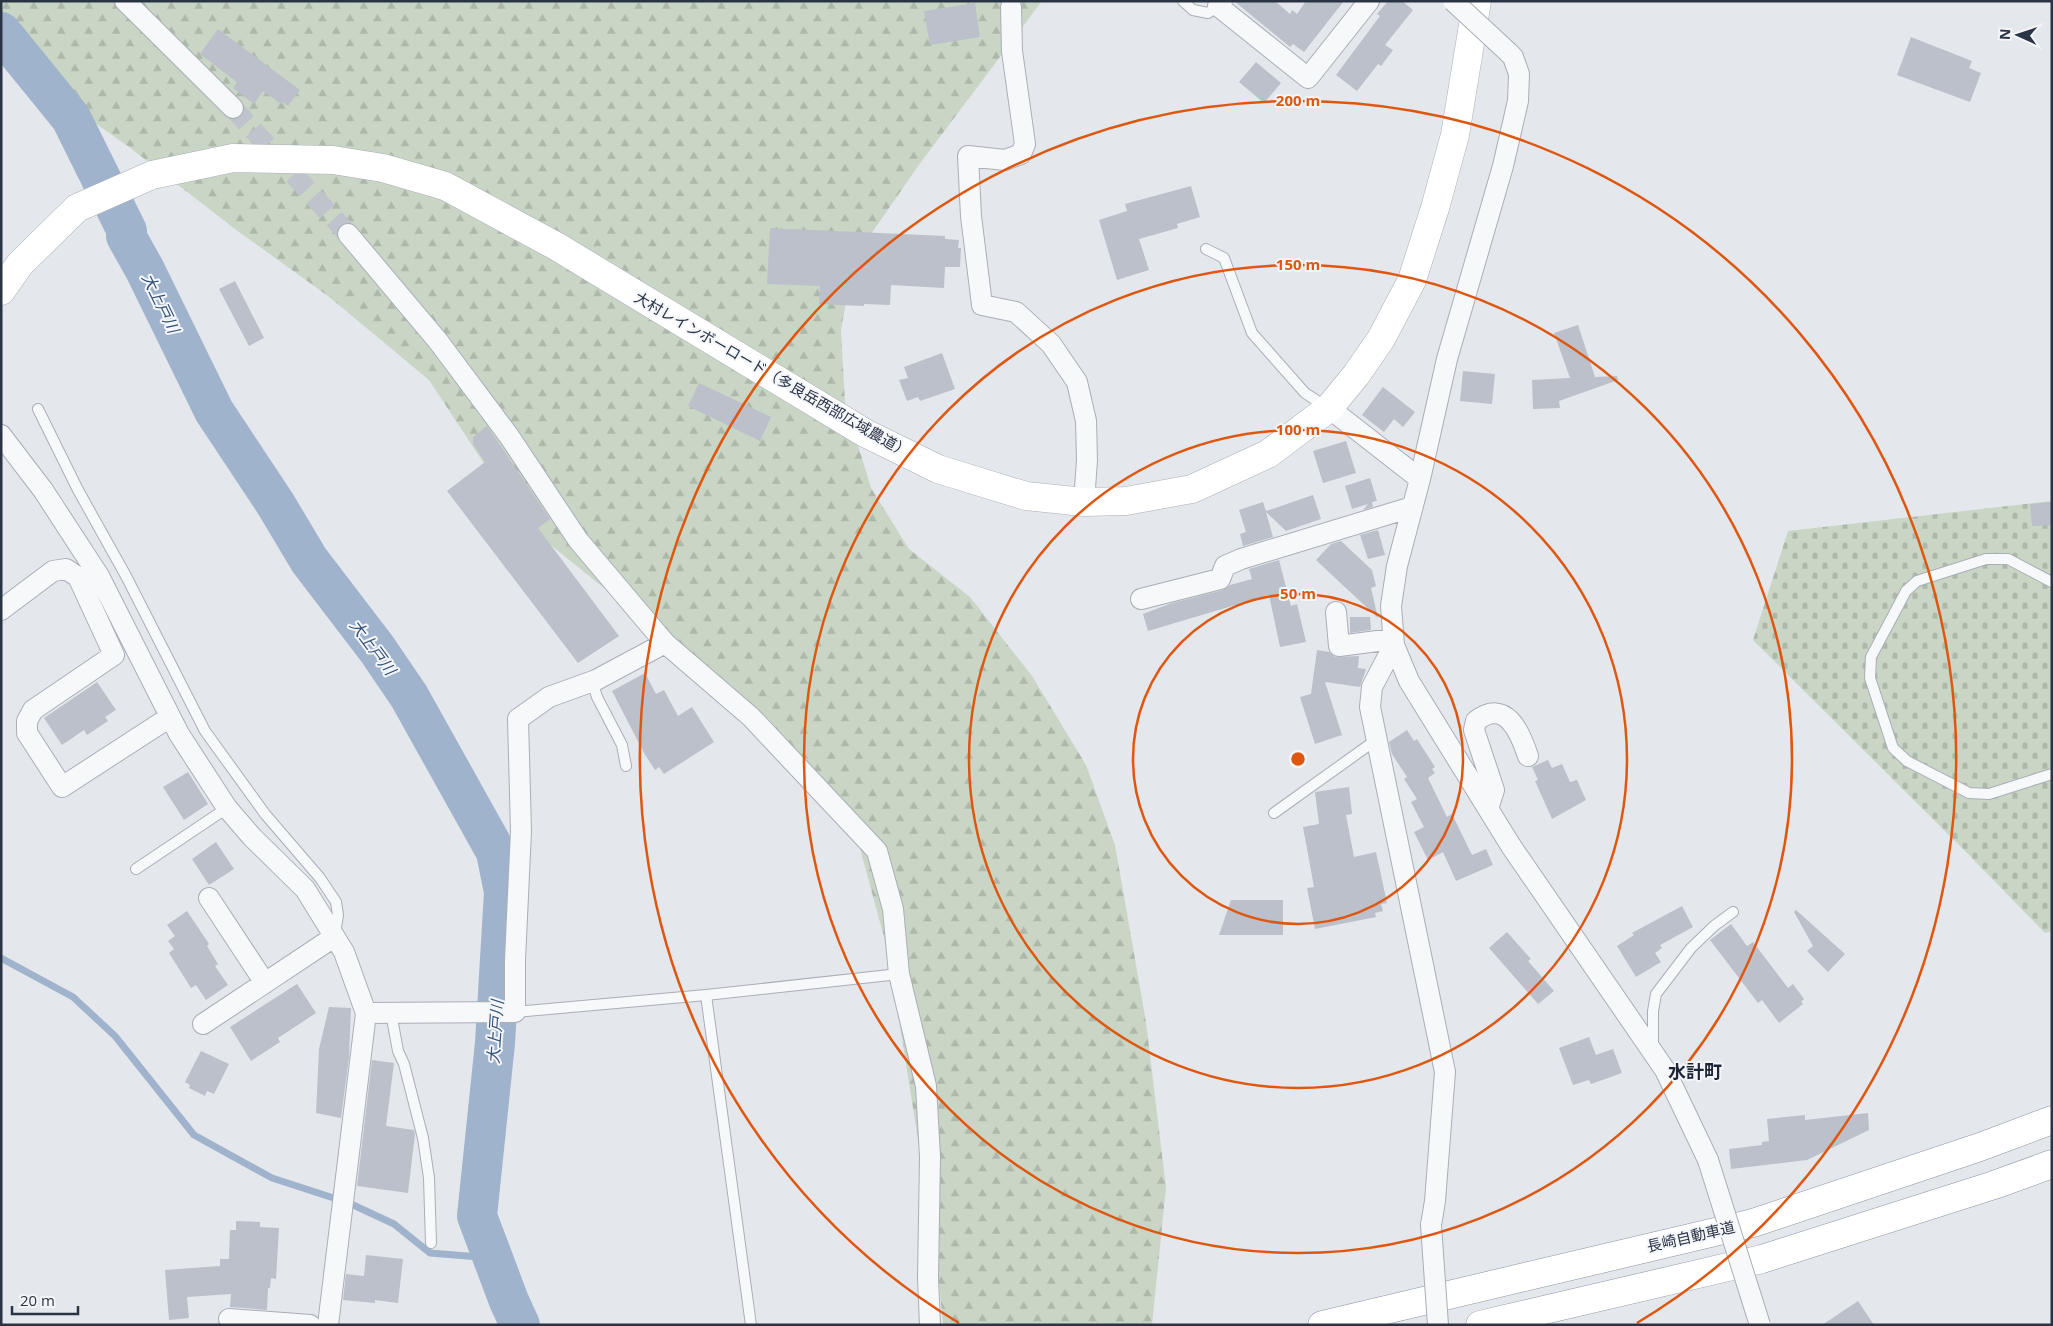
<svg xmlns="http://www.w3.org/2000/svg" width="2053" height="1326" viewBox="0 0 2053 1326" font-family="'Open Sans','Noto Sans JP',sans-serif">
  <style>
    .forest { fill: url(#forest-firs) }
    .cemetery { fill: url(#cemetery-stones) }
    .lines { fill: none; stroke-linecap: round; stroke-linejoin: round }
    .stream { stroke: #9fb4cc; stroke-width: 7 }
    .river { stroke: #9fb4cc; stroke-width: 40 }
    .building { fill: #bbc0ca }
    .street-tunnel { stroke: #bfc3cb; stroke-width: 20; stroke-dasharray: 20 10; stroke-linecap: butt }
    .lane-casing { stroke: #a9aeb7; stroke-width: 12 }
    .street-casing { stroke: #a9aeb7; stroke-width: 22 }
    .secondary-casing { stroke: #a9aeb7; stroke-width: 29 }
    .highway-casing { stroke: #8b94a3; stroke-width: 29 }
    .lane { stroke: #f7f8fa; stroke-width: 10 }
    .street { stroke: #f7f8fa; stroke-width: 20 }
    .secondary { stroke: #fff; stroke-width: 28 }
    .highway { stroke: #fff; stroke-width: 28 }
    .street-bridge-casing { stroke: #a9aeb7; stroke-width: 22; stroke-linecap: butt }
    .street-bridge { stroke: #f7f8fa; stroke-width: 20 }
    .ring { fill: none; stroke: #df570f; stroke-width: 2.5 }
    .labels { text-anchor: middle; stroke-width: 4; stroke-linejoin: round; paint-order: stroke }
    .street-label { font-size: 15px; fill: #2b3445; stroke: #f4f6f9 }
    .water-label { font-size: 16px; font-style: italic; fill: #34527a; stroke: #f4f6f9 }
    .quarter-label { font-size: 18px; font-weight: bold; fill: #1d2536; stroke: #f4f6f9 }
    .centre { fill: #df570f; stroke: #f4f6f9; stroke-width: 2.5 }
    .ring-label { font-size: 15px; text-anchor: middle; font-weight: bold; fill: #df570f; stroke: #f4f6f9; stroke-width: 4; stroke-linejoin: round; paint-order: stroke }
  </style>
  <defs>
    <pattern id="forest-firs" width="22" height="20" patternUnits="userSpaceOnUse" patternTransform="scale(1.25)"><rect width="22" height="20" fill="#c9d6c5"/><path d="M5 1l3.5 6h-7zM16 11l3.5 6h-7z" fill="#adb8ab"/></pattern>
    <pattern id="cemetery-stones" width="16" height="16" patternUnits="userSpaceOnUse" patternTransform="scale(1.25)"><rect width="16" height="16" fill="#c9d6c5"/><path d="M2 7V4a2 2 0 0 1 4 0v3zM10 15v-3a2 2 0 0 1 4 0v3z" fill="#adb8ab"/></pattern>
  </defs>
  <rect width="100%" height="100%" fill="#e4e7ec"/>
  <path class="forest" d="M 1,1 L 1042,1 L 921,162 L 873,231 L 851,274 L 841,330 L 845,403 L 871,488 L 909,549 L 970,597 L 1032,676 L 1086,765 L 1115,845 L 1146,1022 L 1166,1188 L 1152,1325 L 943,1325 L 937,1260 L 889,956 L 860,848 L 822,781 L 770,722 L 542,538 L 483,462 L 429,380 L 328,296 L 235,229 L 129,147 L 51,92 L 1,41 Z"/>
  <path class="cemetery" d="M 2052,501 L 2052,931 L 2045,933 L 1963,849 L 1753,640 L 1788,531 Z"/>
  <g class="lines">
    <path class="stream" d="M 1,958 L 73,997 L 115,1036 L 194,1135 L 272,1178 L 349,1203 L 394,1224 L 430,1253 L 492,1258"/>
    <path class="river" d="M 1,32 L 71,118 L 127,231 L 126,236 L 145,270 L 214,411 L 275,503 L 309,560 L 377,649 L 409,696 L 496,852 L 504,892 L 495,1043 L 477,1216 L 509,1301 L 520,1325"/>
  </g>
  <path class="building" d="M 1234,1 L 1275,1 L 1290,14 L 1292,10 L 1297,14 L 1306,1 L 1344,1 L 1304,52 L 1293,44 L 1290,47 Z
    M 1388,1 L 1402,1 L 1413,10 L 1385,45 L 1393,50 L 1381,66 L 1378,64 L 1357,91 L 1336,75 L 1380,16 L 1377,14 Z
    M 975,3 L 980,37 L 930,45 L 924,11 Z
    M 218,29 L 300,90 L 288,106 L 283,102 L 281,104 L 263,91 L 254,104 L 233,88 L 237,82 L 200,54 Z
    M 1911,37 L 1972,61 L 1969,68 L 1981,73 L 1970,102 L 1897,75 Z
    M 1256,62 L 1281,83 L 1264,103 L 1239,82 Z
    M 1191,186 L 1200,217 L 1177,224 L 1178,228 L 1139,239 L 1149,270 L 1117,280 L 1099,220 L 1127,211 L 1125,204 Z
    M 770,228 L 945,236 L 945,239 L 959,240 L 958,248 L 961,248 L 960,267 L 945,267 L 944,288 L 891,285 L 890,305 L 864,304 L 864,306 L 819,304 L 820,286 L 767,284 Z
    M 235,281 L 264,338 L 249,346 L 219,289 Z
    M 1578,325 L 1595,377 L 1617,376 L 1618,380 L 1559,401 L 1560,408 L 1533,409 L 1532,380 L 1570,378 L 1554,333 Z
    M 942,353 L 955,389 L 920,401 L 918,397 L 907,401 L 899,380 L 908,378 L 904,367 Z
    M 1463,371 L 1495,374 L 1492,404 L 1460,401 Z
    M 699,383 L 771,417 L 760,441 L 688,406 Z
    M 1383,387 L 1415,412 L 1403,427 L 1394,419 L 1384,432 L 1362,415 Z
    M 487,426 L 550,519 L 538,528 L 619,636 L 578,663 L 447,491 L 485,462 L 473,444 L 473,437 Z
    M 1346,441 L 1356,473 L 1323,483 L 1313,451 Z
    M 1370,478 L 1377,501 L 1372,502 L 1373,507 L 1363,510 L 1368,504 L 1352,509 L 1345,486 Z
    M 1313,495 L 1321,519 L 1286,531 L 1266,512 L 1273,537 L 1243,546 L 1240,534 L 1246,532 L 1239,510 L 1263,502 L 1266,511 Z
    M 2052,502 L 2052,525 L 2032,526 L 2030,504 Z
    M 1378,530 L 1385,555 L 1368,559 L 1360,535 Z
    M 1341,541 L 1372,570 L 1376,586 L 1371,588 L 1378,618 L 1316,560 L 1331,544 Z
    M 1279,560 L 1291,606 L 1297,604 L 1306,642 L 1280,647 L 1269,595 L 1148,631 L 1143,614 L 1172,603 L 1223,590 L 1230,585 L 1252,579 L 1249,569 Z
    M 1350,617 L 1370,617 L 1371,630 L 1350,633 Z
    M 1317,650 L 1329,652 L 1335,657 L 1359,656 L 1358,668 L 1366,669 L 1360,687 L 1325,682 L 1342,735 L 1315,744 L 1300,697 L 1311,694 Z
    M 645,673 L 656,694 L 664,690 L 678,716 L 692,707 L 714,742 L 664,774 L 659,767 L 655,770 L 644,753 L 612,691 Z
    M 97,682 L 116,710 L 105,717 L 108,721 L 87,735 L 84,730 L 62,745 L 44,718 Z
    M 1407,730 L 1414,741 L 1417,739 L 1435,767 L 1432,769 L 1435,773 L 1428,778 L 1447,817 L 1452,814 L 1472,855 L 1486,849 L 1493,865 L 1456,881 L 1443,852 L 1428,860 L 1414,832 L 1424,827 L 1411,802 L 1417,799 L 1404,779 L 1407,777 L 1392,754 L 1389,742 Z
    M 1548,760 L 1552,768 L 1562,764 L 1570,782 L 1577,780 L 1586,800 L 1552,819 L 1535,781 L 1538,780 L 1532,767 Z
    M 188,772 L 208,804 L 184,820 L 163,787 Z
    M 1349,787 L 1352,814 L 1346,815 L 1354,857 L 1376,852 L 1387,903 L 1381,904 L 1383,911 L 1375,913 L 1376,917 L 1315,929 L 1307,888 L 1314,887 L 1303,827 L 1319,824 L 1315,792 Z
    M 216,842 L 234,869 L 209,885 L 192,859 Z
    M 1231,900 L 1283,900 L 1283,935 L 1219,935 Z
    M 1682,906 L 1693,927 L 1660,945 L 1662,948 L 1655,953 L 1661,962 L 1636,977 L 1617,946 L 1634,935 L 1632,933 Z
    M 1796,910 L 1845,954 L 1828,972 L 1807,951 L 1813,946 L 1794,912 Z
    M 187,911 L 209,944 L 207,946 L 218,964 L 215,966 L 228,985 L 206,1000 L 196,985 L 191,988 L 169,953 L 174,949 L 168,941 L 175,936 L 167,925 Z
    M 1731,924 L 1747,946 L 1753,942 L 1788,988 L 1793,984 L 1804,999 L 1801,1002 L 1803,1004 L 1779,1023 L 1762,1000 L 1758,1003 L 1710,940 Z
    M 1507,932 L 1531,959 L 1528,961 L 1554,991 L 1538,1004 L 1489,948 Z
    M 297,984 L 316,1013 L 278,1038 L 280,1042 L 251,1061 L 230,1027 Z
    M 329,1007 L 351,1008 L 349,1057 L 341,1118 L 316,1113 L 319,1049 Z
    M 1589,1037 L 1596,1055 L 1613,1049 L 1622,1073 L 1591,1084 L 1589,1080 L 1573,1085 L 1559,1048 Z
    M 201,1051 L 229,1064 L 214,1094 L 207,1091 L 205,1096 L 189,1088 L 190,1085 L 185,1082 Z
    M 372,1060 L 394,1063 L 386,1126 L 414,1130 L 415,1134 L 408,1193 L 357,1186 Z
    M 1868,1113 L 1869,1130 L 1807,1160 L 1731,1169 L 1729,1149 L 1762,1145 L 1762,1142 L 1769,1141 L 1767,1119 L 1805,1115 L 1805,1120 Z
    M 236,1221 L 260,1222 L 260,1227 L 279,1228 L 276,1279 L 271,1278 L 270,1288 L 268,1288 L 267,1310 L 230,1307 L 231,1294 L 187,1297 L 189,1318 L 169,1320 L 165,1270 L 220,1266 L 220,1259 L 229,1259 L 230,1230 L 236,1230 Z
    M 366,1255 L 403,1259 L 398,1303 L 375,1300 L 375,1303 L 343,1300 L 346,1274 L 364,1276 Z
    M 1858,1301 L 1874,1325 L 1822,1325 Z"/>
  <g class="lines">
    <path class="street-tunnel" d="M 233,108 L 348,234"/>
    <defs>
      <path id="lane" d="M 1183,1 L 1193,10 L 1208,13 L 1218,6
        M 1206,249 L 1224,258 L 1252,333 L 1305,393 L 1328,408
        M 38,409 L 78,490 L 126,576 L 205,731 L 265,814 L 320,878 L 336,902 L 338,915 L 335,934
        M 2052,582 L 2008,559 L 1986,559 L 1917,581 L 1906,591 L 1871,657 L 1870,678 L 1893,748 L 1907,761 L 1969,793 L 1989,794 L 2052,774
        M 592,681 L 597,697 L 622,745 L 626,766
        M 1274,813 L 1376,740
        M 136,869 L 227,808
        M 706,995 L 751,1325
        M 515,1012 L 706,995 L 899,974
        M 391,1013 L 398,1051 L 404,1064 L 423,1138 L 429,1178 L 431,1243
        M 1653,1049 L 1653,1011 L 1656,994 L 1691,948 L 1714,926 L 1733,912"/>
      <path id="street" d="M 125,1 L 233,108
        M 1222,1 L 1218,6 L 1308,78 L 1369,1
        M 1011,7 L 1012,51 L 1025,144 L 1021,154 L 1005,160 L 968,156 L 971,216 L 982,305 L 1016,312 L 1051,344 L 1077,382 L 1086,421 L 1087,460 L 1084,502
        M 1508,52 L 1513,57 L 1519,74 L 1518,101 L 1503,166 L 1447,359 L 1420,479 L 1397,566 L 1391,606 L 1394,645 L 1409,681 L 1511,846 L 1665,1070 L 1708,1160
        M 348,234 L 438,341 L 509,436 L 578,540 L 665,643 L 751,717 L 877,851 L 893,909 L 899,974 L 926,1086 L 930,1157 L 928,1278 L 930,1325
        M 1329,408 L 1420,479
        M 1,435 L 43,490 L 99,576 L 179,734 L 227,808 L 252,837 L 305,889 L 344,952 L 366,1013 L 328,1325
        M 1141,599 L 1220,579 L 1225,566 L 1241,559 L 1412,507
        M 1,610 L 53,571 L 66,569 L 78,577 L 114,655 L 33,710 L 27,721 L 27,733 L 62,787 L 170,717
        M 1336,612 L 1339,646 L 1393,639
        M 1394,645 L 1372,687 L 1370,707 L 1445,1072 L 1435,1201 L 1431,1225
        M 1488,809 L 1494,790 L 1474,730 L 1476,721 C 1506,698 1520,732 1528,756
        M 209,898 L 265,983
        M 366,1013 L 515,1012 L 515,960 L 521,831 L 518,719 L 549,697 L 596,680 L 665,643
        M 203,1024 L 334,937
        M 229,1319 L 310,1325"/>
      <path id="secondary" d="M 1,291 L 20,264 L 77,208 L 152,175 L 233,158 L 333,160 L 383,168 L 445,186 L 556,246 L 865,433 L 938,469 L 1026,496 L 1084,502 L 1126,501 L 1192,489 L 1268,454 L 1329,408 L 1356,375 L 1381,339 L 1412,280 L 1435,208 L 1455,135 L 1477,1"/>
      <path id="highway" d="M 1322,1325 L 1753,1223 L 1980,1147 L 2052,1120
        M 1480,1325 L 1762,1259 L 1994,1185 L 2052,1164"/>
    </defs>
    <use href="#lane" class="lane-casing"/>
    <use href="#street" class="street-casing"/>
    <use href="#secondary" class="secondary-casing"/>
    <use href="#highway" class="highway-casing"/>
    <use href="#lane" class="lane"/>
    <use href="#street" class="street"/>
    <use href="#secondary" class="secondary"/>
    <use href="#highway" class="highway"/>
    <defs>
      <path id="street-bridge" d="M 1453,1 L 1508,52
        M 1708,1160 L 1760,1325
        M 1431,1225 L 1438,1325"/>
    </defs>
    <use href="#street-bridge" class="street-bridge-casing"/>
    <use href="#street-bridge" class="street-bridge"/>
  </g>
  <g class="ring">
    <circle cx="1298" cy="759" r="165"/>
    <circle cx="1298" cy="759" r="329"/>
    <circle cx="1298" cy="759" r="494"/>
    <path d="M959 1323A658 658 0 1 1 1637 1323"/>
  </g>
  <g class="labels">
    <g class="street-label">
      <text transform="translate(772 375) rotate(30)" y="5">大村レインボーロード（多良岳西部広域農道）</text>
      <text transform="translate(1691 1237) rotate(-13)" y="5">長崎自動車道</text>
    </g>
    <g class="water-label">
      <text transform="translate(161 303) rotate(64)" y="6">大上戸川</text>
      <text transform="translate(373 647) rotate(53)" y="6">大上戸川</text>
      <text transform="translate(495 1032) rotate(-86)" y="6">大上戸川</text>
    </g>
    <g class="quarter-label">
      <text x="1695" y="1078">水計町</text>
    </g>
  </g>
  <circle cx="1298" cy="759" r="8" class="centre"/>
  <g class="ring-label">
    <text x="1298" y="106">200 m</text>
    <text x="1298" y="270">150 m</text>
    <text x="1298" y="435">100 m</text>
    <text x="1298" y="599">50 m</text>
  </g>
  <rect width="2053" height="1326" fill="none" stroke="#2b3445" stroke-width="5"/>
  <g transform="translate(2018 35) rotate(273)" stroke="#f4f6f9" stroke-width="4" paint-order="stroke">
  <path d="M0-4L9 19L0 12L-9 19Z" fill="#2b3445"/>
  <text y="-8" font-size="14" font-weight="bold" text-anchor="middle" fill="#2b3445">N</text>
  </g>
  <path d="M12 1306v8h66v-8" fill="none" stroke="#2b3445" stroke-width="2.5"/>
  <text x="20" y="1306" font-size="15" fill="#2b3445" stroke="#f4f6f9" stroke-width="4" paint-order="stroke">20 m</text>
</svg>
